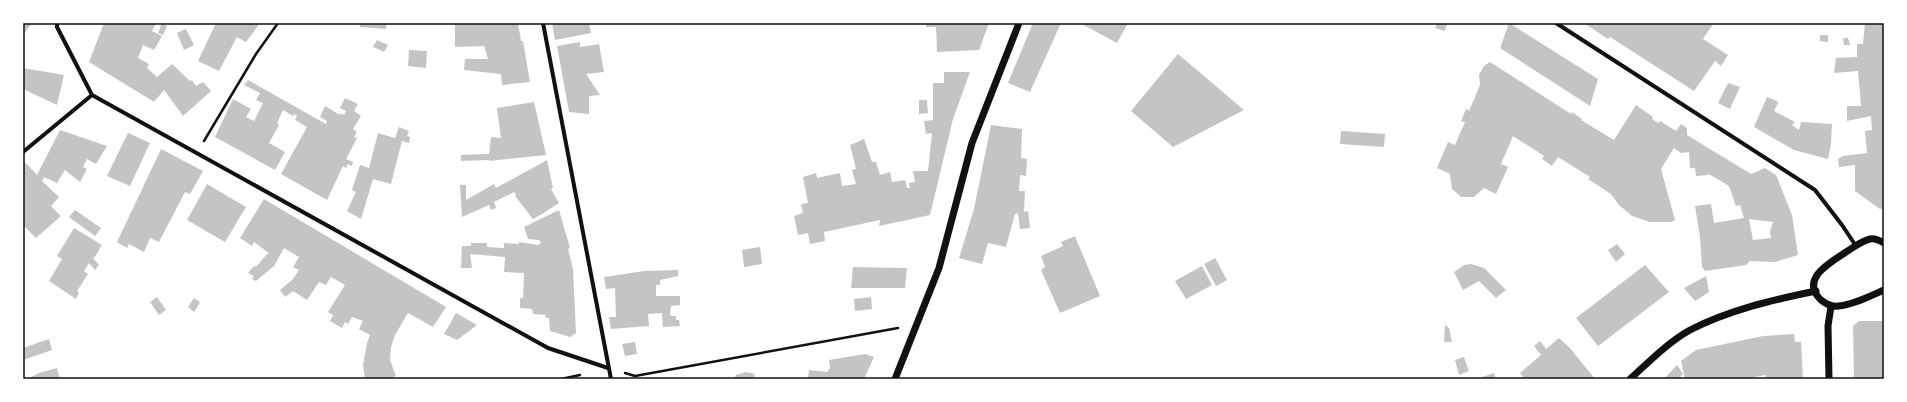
<svg xmlns="http://www.w3.org/2000/svg" width="1907" height="402" viewBox="0 0 1907 402" font-family="'IBM Plex Serif',serif">
  <style>
    .building { fill: #c4c4c4; fill-rule: evenodd }
    .lines { fill: none; stroke-linecap: round; stroke-linejoin: round }
    .path { stroke: #111; stroke-width: 2.5 }
    .minor { stroke: #111; stroke-width: 4 }
    .tertiary { stroke: #111; stroke-width: 7 }
    .neatline { fill: none; stroke: #111; stroke-width: 1.5 }
  </style>
  <rect width="100%" height="100%" fill="#fff"/>
  <path class="building" d="M 23,23 L 32,23 L 23,35 Z
    M 104,23 L 156,23 L 152,31 L 162,36 L 154,50 L 143,45 L 138,58 L 149,64 L 147,68 L 157,77 L 172,64 L 190,81 L 192,80 L 196,86 L 203,82 L 211,91 L 183,116 L 164,90 L 154,102 L 89,62 Z
    M 162,23 L 167,26 L 163,35 L 158,33 Z
    M 216,23 L 260,23 L 246,42 L 237,37 L 219,71 L 198,61 Z
    M 360,23 L 387,23 L 386,29 L 360,27 Z
    M 455,23 L 518,23 L 521,41 L 523,41 L 530,82 L 502,85 L 501,74 L 464,70 L 465,59 L 488,59 L 484,46 L 455,47 Z
    M 552,23 L 589,23 L 591,33 L 555,40 Z
    M 926,23 L 989,23 L 979,50 L 937,52 L 936,27 L 926,27 Z
    M 1033,23 L 1061,23 L 1030,92 L 1008,83 Z
    M 1080,23 L 1128,23 L 1117,43 Z
    M 1437,23 L 1447,23 L 1445,31 L 1435,28 Z
    M 1509,23 L 1598,79 L 1590,106 L 1500,48 Z
    M 1584,23 L 1714,23 L 1703,39 L 1728,55 L 1721,66 L 1715,61 L 1694,91 L 1610,37 L 1608,39 Z
    M 1865,23 L 1884,23 L 1884,208 L 1880,209 L 1855,191 L 1855,165 L 1839,167 L 1838,159 L 1843,156 L 1867,153 L 1865,131 L 1872,130 L 1871,116 L 1847,121 L 1847,106 L 1861,106 L 1858,71 L 1834,73 L 1836,58 L 1857,57 L 1857,44 L 1863,44 Z
    M 186,29 L 194,45 L 184,50 L 177,33 Z
    M 1820,35 L 1828,35 L 1828,42 L 1820,41 Z
    M 1843,38 L 1848,38 L 1850,45 L 1844,45 Z
    M 377,40 L 388,45 L 384,52 L 373,47 Z
    M 580,42 L 580,47 L 599,44 L 604,72 L 586,74 L 600,95 L 589,96 L 589,114 L 569,112 L 557,46 Z
    M 409,50 L 427,51 L 426,68 L 408,66 Z
    M 1178,54 L 1244,110 L 1173,147 L 1131,111 Z
    M 1490,62 L 1571,114 L 1572,112 L 1582,119 L 1581,120 L 1614,140 L 1636,105 L 1653,117 L 1652,119 L 1658,123 L 1660,121 L 1676,131 L 1681,124 L 1687,128 L 1687,135 L 1751,174 L 1765,168 L 1776,175 L 1792,215 L 1798,255 L 1775,262 L 1750,261 L 1746,265 L 1705,271 L 1702,267 L 1700,237 L 1695,206 L 1711,204 L 1714,223 L 1744,218 L 1740,205 L 1736,206 L 1729,186 L 1707,173 L 1708,175 L 1696,176 L 1695,168 L 1690,168 L 1689,152 L 1681,153 L 1674,148 L 1661,169 L 1675,220 L 1671,222 L 1650,222 L 1632,216 L 1619,205 L 1611,194 L 1588,179 L 1590,177 L 1558,157 L 1552,166 L 1542,159 L 1544,156 L 1513,136 L 1501,164 L 1508,167 L 1496,194 L 1484,188 L 1474,197 L 1461,197 L 1452,189 L 1450,174 L 1437,168 L 1448,142 L 1455,145 L 1465,122 L 1461,121 L 1466,109 L 1469,111 L 1480,85 L 1479,75 L 1484,66 ZM 1749,219 L 1773,222 L 1770,231 L 1771,238 L 1753,240 Z
    M 23,68 L 64,75 L 57,105 L 23,89 Z
    M 944,72 L 970,72 L 953,119 L 930,215 L 879,226 L 880,220 L 824,232 L 825,241 L 810,244 L 808,233 L 798,235 L 794,216 L 803,213 L 801,204 L 808,203 L 803,177 L 816,173 L 817,178 L 840,173 L 842,186 L 856,184 L 852,170 L 856,169 L 850,145 L 864,139 L 872,162 L 876,162 L 880,175 L 890,172 L 892,182 L 905,180 L 907,188 L 910,188 L 909,183 L 915,182 L 913,171 L 928,171 L 932,133 L 926,134 L 924,121 L 933,120 L 933,83 L 944,83 Z
    M 248,80 L 326,124 L 327,121 L 320,117 L 325,106 L 340,115 L 341,113 L 344,115 L 346,111 L 340,108 L 345,98 L 358,104 L 354,111 L 361,116 L 353,129 L 357,132 L 354,137 L 357,138 L 346,159 L 353,162 L 352,166 L 348,164 L 346,168 L 343,166 L 327,200 L 281,174 L 307,127 L 295,120 L 297,116 L 294,114 L 293,116 L 283,110 L 277,123 L 279,125 L 269,143 L 285,152 L 275,170 L 215,137 L 233,99 L 251,109 L 246,117 L 254,121 L 263,103 L 256,100 L 260,93 L 244,85 Z
    M 1728,83 L 1740,87 L 1730,109 L 1718,103 Z
    M 1767,97 L 1777,101 L 1778,103 L 1774,111 L 1795,122 L 1792,125 L 1799,130 L 1801,122 L 1832,124 L 1831,144 L 1828,159 L 1794,150 L 1754,127 Z
    M 919,100 L 927,100 L 928,113 L 919,114 Z
    M 534,102 L 546,155 L 489,161 L 489,160 L 461,161 L 461,155 L 489,154 L 491,137 L 501,138 L 497,108 Z
    M 991,125 L 1022,129 L 1021,158 L 1027,159 L 1026,176 L 1020,175 L 1019,191 L 1025,191 L 1024,212 L 1028,211 L 1030,228 L 1020,229 L 1018,213 L 1015,214 L 1006,247 L 988,243 L 982,264 L 959,258 L 974,209 Z
    M 399,127 L 409,131 L 407,136 L 410,137 L 409,143 L 402,141 L 391,184 L 373,179 L 361,219 L 347,211 L 356,192 L 352,190 L 360,165 L 369,168 L 378,133 L 395,138 Z
    M 60,130 L 107,146 L 96,164 L 87,159 L 83,167 L 87,169 L 80,182 L 65,170 L 57,183 L 44,177 L 42,181 L 59,197 L 51,206 L 61,216 L 36,238 L 23,225 L 23,160 L 37,175 Z
    M 1341,131 L 1385,134 L 1384,147 L 1340,144 Z
    M 128,133 L 150,143 L 130,186 L 107,176 Z
    M 161,149 L 203,171 L 190,194 L 185,192 L 159,242 L 150,238 L 144,252 L 129,244 L 127,248 L 117,242 Z
    M 547,160 L 553,188 L 551,189 L 559,203 L 542,214 L 533,219 L 515,196 L 516,194 L 514,192 L 494,202 L 496,208 L 491,210 L 489,205 L 462,217 L 460,185 L 466,185 L 466,200 L 494,184 L 496,188 Z
    M 207,184 L 246,207 L 225,242 L 187,220 Z
    M 264,199 L 446,307 L 433,327 L 408,313 L 395,335 L 391,347 L 390,360 L 396,376 L 387,379 L 365,379 L 363,365 L 367,343 L 370,335 L 359,329 L 363,321 L 352,317 L 348,324 L 345,322 L 342,328 L 330,321 L 333,315 L 328,312 L 345,285 L 331,277 L 326,285 L 319,282 L 307,300 L 293,291 L 285,297 L 280,290 L 292,280 L 299,270 L 293,267 L 299,257 L 284,248 L 274,266 L 256,281 L 252,279 L 254,276 L 248,273 L 254,266 L 256,267 L 267,254 L 270,254 L 254,242 L 252,246 L 240,238 Z
    M 75,210 L 101,228 L 95,236 L 69,217 Z
    M 559,210 L 570,248 L 568,249 L 573,269 L 576,333 L 570,337 L 550,331 L 549,318 L 546,318 L 545,315 L 533,314 L 532,309 L 520,308 L 520,298 L 523,298 L 524,273 L 504,272 L 505,257 L 470,254 L 472,268 L 461,268 L 462,246 L 471,246 L 471,243 L 487,243 L 487,247 L 504,248 L 504,243 L 519,244 L 519,242 L 538,245 L 541,243 L 539,240 L 528,239 L 524,227 Z
    M 74,228 L 102,245 L 94,258 L 92,257 L 99,265 L 95,270 L 89,263 L 84,271 L 88,274 L 77,291 L 79,293 L 76,299 L 49,281 L 62,259 L 57,256 Z
    M 1075,236 L 1100,296 L 1060,313 L 1041,270 L 1045,267 L 1041,256 L 1063,246 L 1061,242 Z
    M 1617,244 L 1625,254 L 1616,262 L 1608,250 Z
    M 760,247 L 762,264 L 744,267 L 742,250 Z
    M 1215,258 L 1227,280 L 1216,286 L 1204,264 Z
    M 1471,264 L 1484,268 L 1506,290 L 1496,298 L 1479,281 L 1463,290 L 1454,272 L 1464,265 Z
    M 1645,265 L 1669,292 L 1598,346 L 1576,318 Z
    M 1202,266 L 1212,285 L 1186,299 L 1175,281 Z
    M 853,267 L 907,268 L 905,288 L 851,288 Z
    M 678,270 L 678,276 L 660,280 L 660,285 L 656,285 L 656,296 L 680,296 L 680,305 L 671,306 L 670,313 L 671,316 L 676,316 L 676,320 L 679,320 L 680,326 L 663,327 L 662,313 L 648,314 L 649,326 L 611,329 L 609,317 L 616,317 L 615,288 L 606,289 L 604,277 L 644,271 Z
    M 1706,276 L 1709,292 L 1695,301 L 1684,288 Z
    M 157,297 L 166,310 L 159,315 L 150,302 Z
    M 871,297 L 872,309 L 855,311 L 854,299 Z
    M 194,298 L 200,302 L 194,312 L 188,307 Z
    M 456,313 L 477,325 L 457,340 L 444,334 Z
    M 1859,321 L 1884,321 L 1884,379 L 1854,379 L 1853,326 Z
    M 1445,325 L 1449,328 L 1452,342 L 1444,342 Z
    M 1794,334 L 1795,342 L 1801,342 L 1803,379 L 1766,379 L 1766,375 L 1744,379 L 1685,379 L 1681,361 L 1696,350 L 1763,336 Z
    M 1559,338 L 1570,348 L 1595,379 L 1525,379 L 1520,373 L 1541,355 L 1534,346 L 1540,341 L 1546,349 Z
    M 49,339 L 52,350 L 23,360 L 23,348 Z
    M 635,342 L 637,354 L 625,356 L 622,344 Z
    M 865,354 L 874,357 L 864,379 L 808,379 L 809,370 L 827,372 L 830,368 L 829,360 Z
    M 1464,357 L 1469,371 L 1459,375 L 1455,360 Z
    M 1677,365 L 1683,374 L 1678,379 L 1664,379 Z
    M 57,368 L 60,379 L 27,379 L 39,373 Z
    M 746,372 L 755,374 L 753,379 L 734,379 L 736,375 Z
    M 1494,373 L 1496,379 L 1482,379 L 1482,377 Z"/>
  <g class="lines">
    <path class="path" d="M 204,141 L 256,54 L 278,23
      M 625,373 L 635,376 L 898,328
      M 561,379 L 580,375"/>
    <path class="minor" d="M 543,23 L 611,379
      M 1556,23 L 1815,190 L 1842,225 L 1856,246
      M 92,95 L 548,348 L 608,368
      M 23,152 L 92,95 L 57,27 L 57,23"/>
    <path class="tertiary" d="M 1884,243 C 1879,240 1875,238 1870,239 C 1861,241 1853,248 1846,252 C 1831,262 1799,279 1821,300 C 1826,304 1832,307 1838,306 C 1853,305 1870,296 1884,290
      M 895,379 L 939,268 L 972,143 L 1019,23
      M 1630,379 C 1649,362 1667,343 1690,330 C 1729,310 1772,300 1816,291
      M 1829,379 L 1828,326 L 1831,306"/>
  </g>
  <rect width="1907" height="402" fill="none" stroke="#ffffff" stroke-width="48"/>
  <rect x="24" y="24" width="1859" height="354" class="neatline"/>
</svg>
